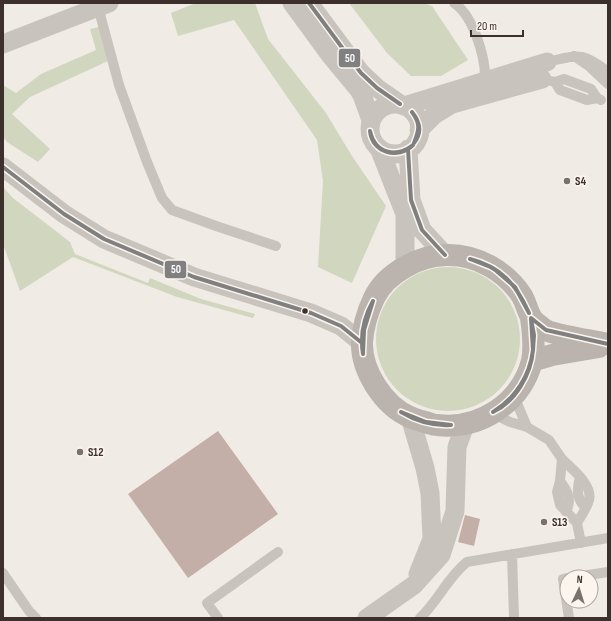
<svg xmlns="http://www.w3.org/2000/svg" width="611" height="621" viewBox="0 0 611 621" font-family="'Sofia Sans Condensed',sans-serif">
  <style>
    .green { fill: #d1d6bf }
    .building { fill: #c3afa7 }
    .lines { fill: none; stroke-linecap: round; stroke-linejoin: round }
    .lane { stroke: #c9c3be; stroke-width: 10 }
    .street { stroke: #c9c3be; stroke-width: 19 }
    .secondary { stroke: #bab3ae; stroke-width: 22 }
    .bus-1-casing { stroke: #fbf5ee; stroke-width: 7 }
    .bus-1 { stroke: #808080; stroke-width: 4 }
    .poi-dot { fill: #7a716c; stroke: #fbf5ee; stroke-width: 1.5 }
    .bus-dot { fill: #3b302b; stroke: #fbf5ee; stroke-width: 1.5 }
    .labels { text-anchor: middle; stroke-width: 3.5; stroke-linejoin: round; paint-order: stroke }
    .poi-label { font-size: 12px; font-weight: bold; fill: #3b302b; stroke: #fbf5ee; text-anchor: start }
    .line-badge { stroke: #fbf5ee; stroke-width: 1.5 }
    .badge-label { font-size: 11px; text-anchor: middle; font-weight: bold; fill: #fff }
  </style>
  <rect width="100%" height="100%" fill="#f0ebe5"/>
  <path class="green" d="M 196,3 L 255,3 L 268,39 L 326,113 L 352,156 L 386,206 L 352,283 L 318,267 L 323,181 L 317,140 L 234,20 L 178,36 L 171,13 Z
    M 349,3 L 423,3 L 432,6 L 468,60 L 441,76 L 411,76 L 387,53 Z
    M 99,27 L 108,61 L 30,97 L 12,114 L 50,149 L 38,162 L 7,142 L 3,137 L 3,85 L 16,93 L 41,74 L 96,50 L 90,29 Z
    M 3,187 L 13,198 L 70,242 L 75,254 L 148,283 L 150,278 L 201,299 L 255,314 L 253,318 L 177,297 L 73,257 L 20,291 L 3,244 Z
    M376 339a72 72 0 1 1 144 0a72 72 0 1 1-144 0Z"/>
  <path class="building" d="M 218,431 L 278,514 L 188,578 L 128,494 Z
    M 465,515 L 480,519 L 474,546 L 458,542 Z"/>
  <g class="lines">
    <path class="lane" d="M 454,3 C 473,15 486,58 485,80
      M 99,7 L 101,18 L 119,85 L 147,162 L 162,198 L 172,210 L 219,227 L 276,246
      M 574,56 L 590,67 L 608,84
      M 547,62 C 578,55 582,51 608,72
      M 542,79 L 555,82 L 564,79 L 591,89 L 597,98 L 601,100
      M 555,82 L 560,90 L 587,100 L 597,98
      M 492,413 L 510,422 L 527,427 L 514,396
      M 527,427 L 549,440 L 562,459
      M 580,477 C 577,489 576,498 585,507
      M 560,481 C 568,491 572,500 566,512
      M 577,523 C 581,516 587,508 589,500 C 593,485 572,469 562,459 L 560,481 L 557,492 L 560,505 L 577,523 L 581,543
      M 512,554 L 514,618
      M 3,573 L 29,611 L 36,618
      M 575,577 L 608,572
      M 567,578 L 563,579 L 569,618
      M 218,618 L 207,603 L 278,552
      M 420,618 C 438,601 448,577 467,562 L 608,538"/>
    <path class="street" d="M 292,3 L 330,55 L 359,90 L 362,95 L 371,120
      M 309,3 L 361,73 L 377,88 L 400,104
      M 3,44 L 109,3
      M370 129a25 25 0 1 1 50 0a25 25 0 1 1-50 0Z
      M 404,106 L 547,62
      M 419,130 L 434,115 L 452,104 L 542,79
      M 379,148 L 405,214 L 405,267
      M 408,149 L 411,200 L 422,230 L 445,255
      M 3,167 L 64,214 L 104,239 L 194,277 L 311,313 L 341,326 L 362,343
      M 410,417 L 425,468 L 430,493 L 432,539 L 418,574
      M 367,618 L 414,585 L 441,555 L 455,511 L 457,447 L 465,425"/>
    <path class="secondary" d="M 531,318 C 533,332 535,347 532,361 C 521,403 480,430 437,425 C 433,425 429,423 425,422 C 420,421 415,419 410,417 C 384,406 361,371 362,342 C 363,325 367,313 374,298 C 386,273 420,255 446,255 C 476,254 506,271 522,296 C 526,303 527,310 531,317 C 533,321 540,326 544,329 C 552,335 596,341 608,344
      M 532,361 L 552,355 L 599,347"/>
    <defs>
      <path id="bus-1" d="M 309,3 L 361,73 L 377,88 L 400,104
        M 412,112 C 420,122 422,133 414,143
        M 412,112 C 421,124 419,130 414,143
        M 370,131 C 375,154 396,158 413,145
        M 370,131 C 372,153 398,160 413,145
        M 408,149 L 411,200 L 422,230 L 445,255
        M 3,167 L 64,214 L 104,239 L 194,277 L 311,313 L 341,326 L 362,343
        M 470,259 C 501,267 516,284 529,313
        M 470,259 L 493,268 L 515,287 L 529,313
        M 531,318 L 546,330 L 608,344
        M 531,319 L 534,335 L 533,350
        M 531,319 L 533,350
        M 363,354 C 360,336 364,317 373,301
        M 363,354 L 364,330 L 373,301
        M 401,412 L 426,422 L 451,425
        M 401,412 C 416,421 433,426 451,425
        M 493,412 C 516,398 530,375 533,350
        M 493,412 C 516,401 531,374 533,350"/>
    </defs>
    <use href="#bus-1" class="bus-1-casing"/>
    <use href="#bus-1" class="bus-1"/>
  </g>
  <g class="poi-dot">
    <circle cx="567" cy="181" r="4"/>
    <circle cx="80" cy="452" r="4"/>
    <circle cx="544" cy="522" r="4"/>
  </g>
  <circle class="bus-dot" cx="305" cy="311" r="3.5"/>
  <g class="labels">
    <g class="poi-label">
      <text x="575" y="185">S4</text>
      <text x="88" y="456">S12</text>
      <text x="552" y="526">S13</text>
    </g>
  </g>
  <g class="line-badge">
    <rect x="338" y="48" width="23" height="20" rx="4" fill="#808080"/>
    <rect x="164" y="260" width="23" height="19" rx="4" fill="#808080"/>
  </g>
  <g class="badge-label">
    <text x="350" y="62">50</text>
    <text x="176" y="273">50</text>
  </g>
  <rect width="611" height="621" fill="none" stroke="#3b302b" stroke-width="8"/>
  <g transform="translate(579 589) rotate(4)"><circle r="19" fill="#fbf5ee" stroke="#aea6a0"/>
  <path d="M0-3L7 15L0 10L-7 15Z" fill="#7a716c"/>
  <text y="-6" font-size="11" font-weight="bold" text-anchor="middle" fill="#3b302b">N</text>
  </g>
  <path d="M471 30v6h52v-6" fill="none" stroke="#3b302b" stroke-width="2"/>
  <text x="477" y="30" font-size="12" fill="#3b302b" stroke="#fbf5ee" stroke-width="3" paint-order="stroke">20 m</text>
</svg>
